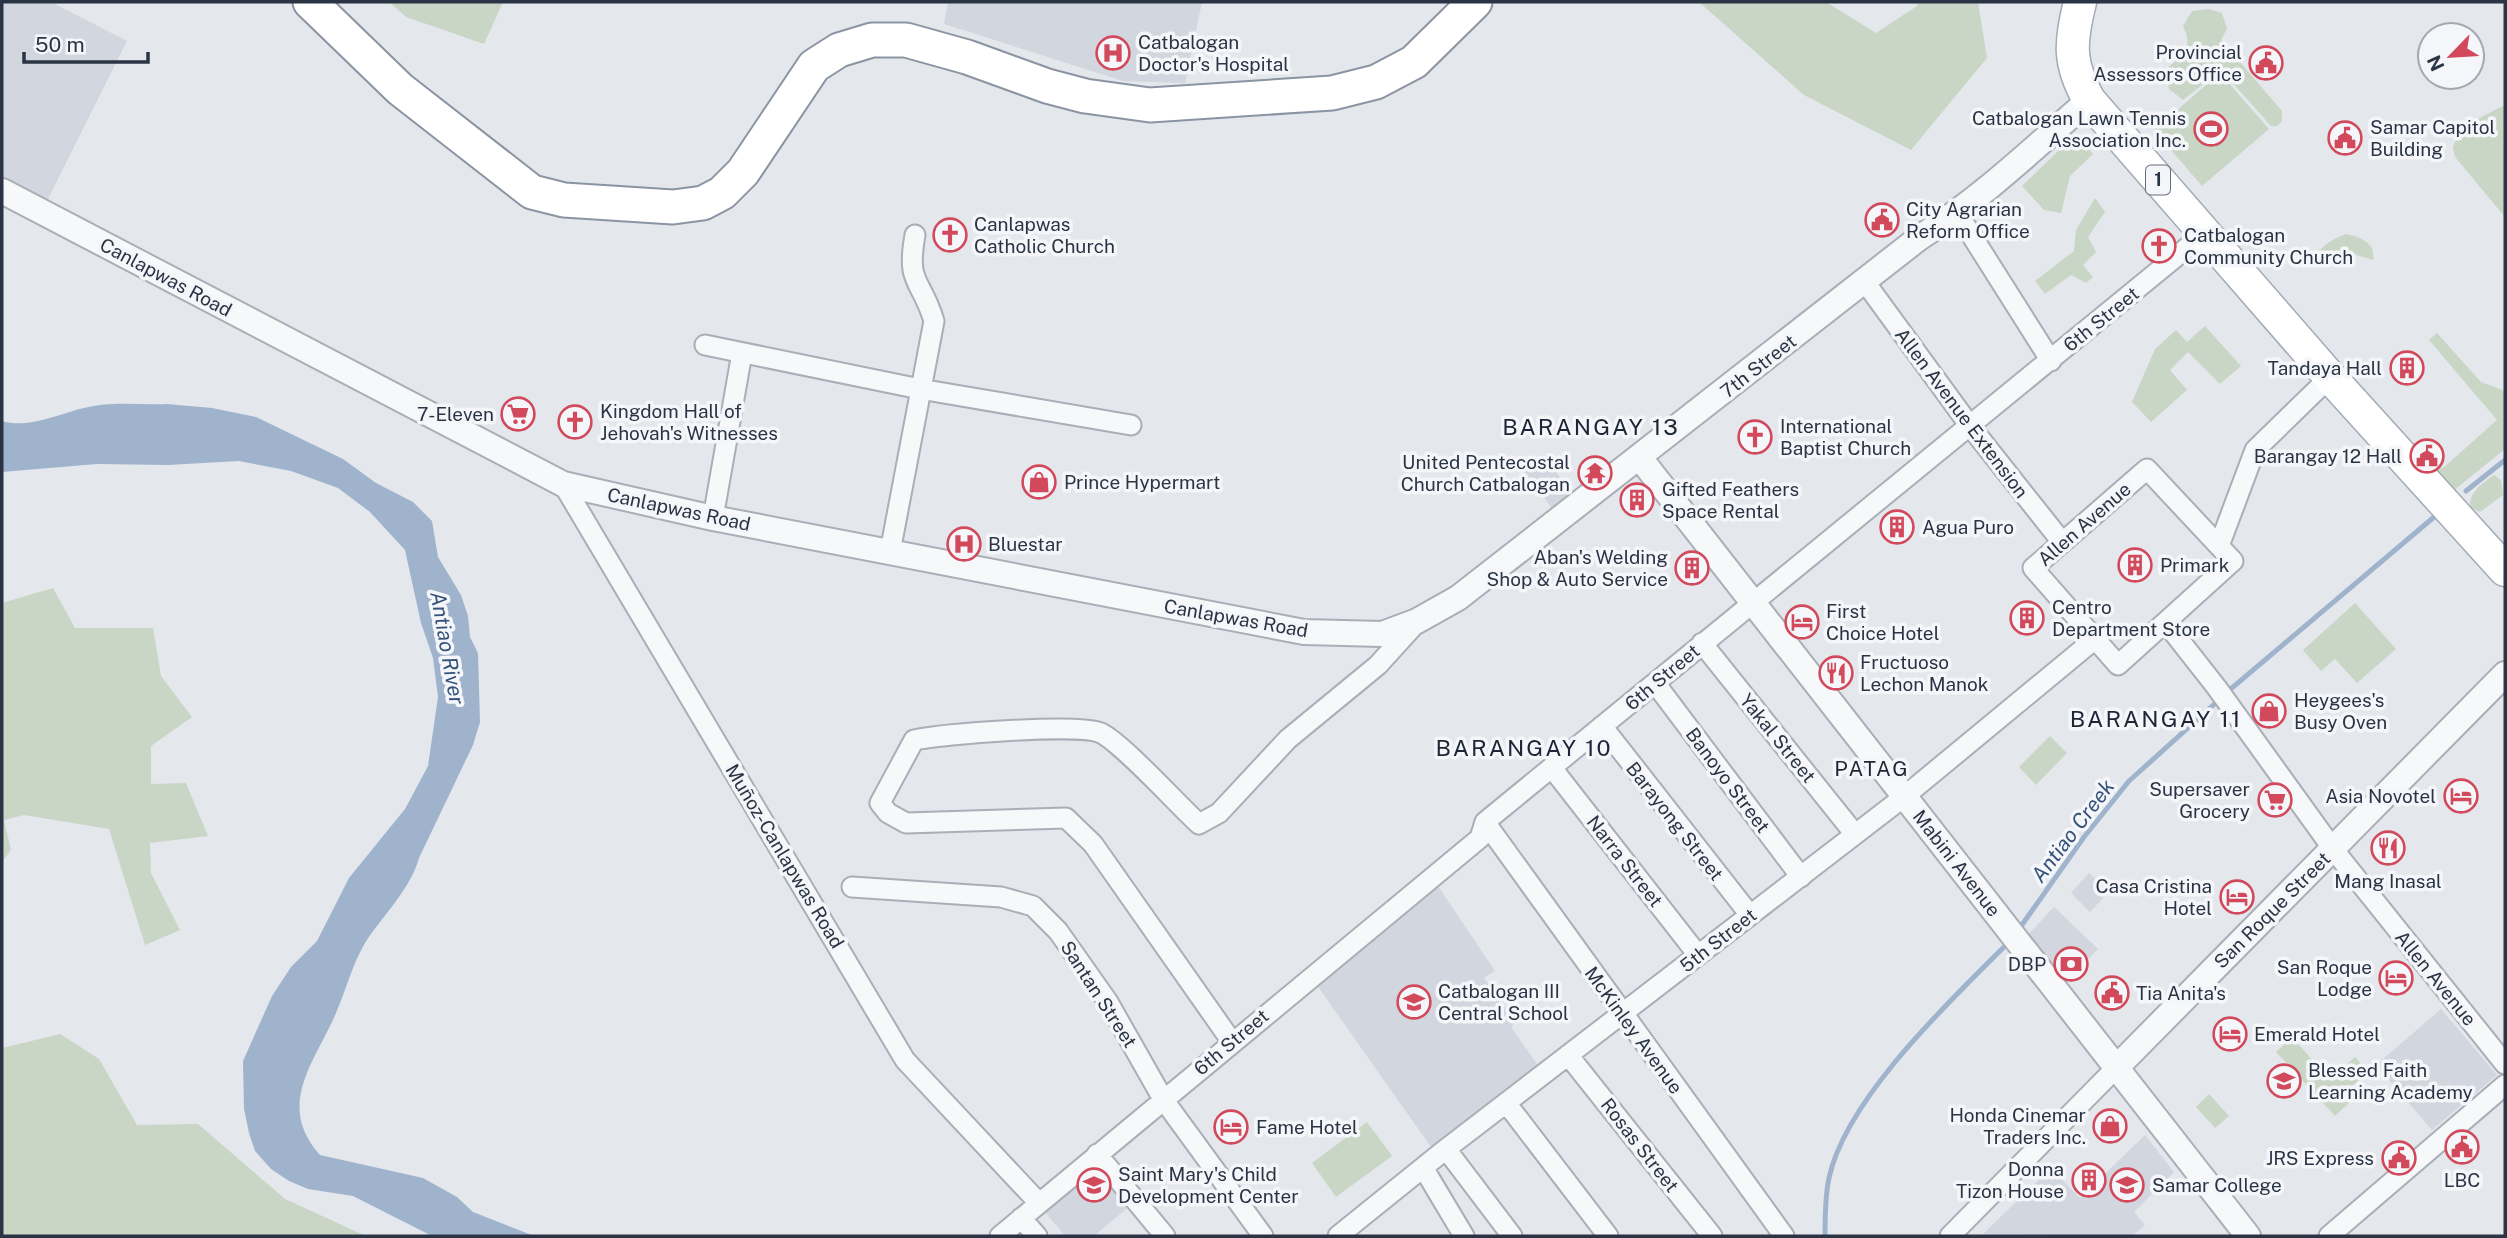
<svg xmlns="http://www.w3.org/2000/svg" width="2507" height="1238" viewBox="0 0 2507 1238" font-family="'Public Sans',sans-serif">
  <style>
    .built { fill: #d2d6de }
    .green { fill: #c9d6c5 }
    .water { fill: #9fb4cc }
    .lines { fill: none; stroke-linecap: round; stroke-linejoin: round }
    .stream { stroke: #9fb4cc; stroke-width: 5 }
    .minor-casing { stroke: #a9aeb7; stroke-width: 23 }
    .tertiary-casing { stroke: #a9aeb7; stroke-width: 28 }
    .primary-casing { stroke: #a3abb8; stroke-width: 35 }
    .trunk-casing { stroke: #8b94a3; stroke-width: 37 }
    .minor { stroke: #f7f8fa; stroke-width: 19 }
    .tertiary { stroke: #f7f8fa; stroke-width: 24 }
    .primary { stroke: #fff; stroke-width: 32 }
    .trunk { stroke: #fff; stroke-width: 33 }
    .labels { text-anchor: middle; stroke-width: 7; stroke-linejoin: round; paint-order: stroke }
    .shield { fill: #f4f6f9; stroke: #676e7b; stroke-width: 2 }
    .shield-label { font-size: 18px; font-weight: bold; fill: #2b3445 }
    .poi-label { font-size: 19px; fill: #2b3445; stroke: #f4f6f9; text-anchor: start }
    .street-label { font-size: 19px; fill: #2b3445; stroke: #f4f6f9 }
    .water-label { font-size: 21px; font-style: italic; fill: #34527a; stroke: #f4f6f9 }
    .neighbourhood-label { font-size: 21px; letter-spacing: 2px; fill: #1d2536; stroke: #f4f6f9 }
    .quarter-label { font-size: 23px; letter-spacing: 2px; fill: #1d2536; stroke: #f4f6f9 }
  </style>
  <rect width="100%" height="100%" fill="#e4e7ec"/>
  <path class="built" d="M 2,2 L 51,2 L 127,41 L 42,211 L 2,191 Z
    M 948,2 L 1202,2 L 1185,83 L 1123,81 L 944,24 Z
    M 1544,455 L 1574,497 L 1554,511 L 1523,469 Z
    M 2089,873 L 2109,892 L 2090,912 L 2071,893 Z
    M 1434,880 L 1495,971 L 1484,978 L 1515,1023 L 1511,1027 L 1539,1067 L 1431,1147 L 1314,981 Z
    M 2054,907 L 2098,949 L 2060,989 L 2023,940 Z
    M 2441,1009 L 2497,1075 L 2432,1130 L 2376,1065 Z
    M 2145,1135 L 2174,1172 L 2134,1212 L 2145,1225 L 2132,1236 L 1983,1234 L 2051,1168 L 2080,1198 Z
    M 1097,1165 L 1131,1205 L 1094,1236 L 1065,1236 L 1044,1211 Z"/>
  <path class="green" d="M 389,2 L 503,2 L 484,44 L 406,17 Z
    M 1699,2 L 1826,2 L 1876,33 L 1917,6 L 1918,2 L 1978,2 L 1987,58 L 1911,150 L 1804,95 Z
    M 2209,9 L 2222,13 L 2227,29 L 2221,40 L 2282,111 L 2282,121 L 2277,126 L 2271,126 L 2221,70 L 2183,100 L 2169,89 L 2166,69 C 2183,55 2194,48 2183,26 L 2192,11 Z
    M 2220,73 L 2269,129 L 2202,186 L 2154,130 Z
    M 2505,105 L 2505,217 L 2455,157 L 2453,148 C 2458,126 2487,114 2505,105 Z
    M 2076,134 L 2093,154 L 2070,176 L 2061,213 L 2044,210 L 2022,186 Z
    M 2095,198 L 2105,212 L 2088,237 L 2096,252 L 2083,265 L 2093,277 L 2086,283 L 2071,275 L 2045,294 L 2035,281 L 2074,251 L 2076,230 Z
    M 2346,234 C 2361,237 2376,243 2373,260 L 2350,253 L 2338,254 L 2316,265 L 2314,259 C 2321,246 2332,239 2346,234 Z
    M 2205,326 L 2241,366 L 2220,384 L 2188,352 L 2170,370 L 2187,390 L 2151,422 L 2132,402 L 2155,349 L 2176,330 L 2187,342 Z
    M 2437,333 L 2481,382 L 2505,391 L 2505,449 L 2448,495 L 2430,473 L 2434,467 L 2443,468 L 2497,420 L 2429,340 Z
    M 2494,475 L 2501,480 L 2503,495 L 2480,512 L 2470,507 C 2469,492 2483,483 2494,475 Z
    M 53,588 L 75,628 L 153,628 L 161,676 L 192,717 L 151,746 L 151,784 L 186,783 L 208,836 L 150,843 L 151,873 L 180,930 L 145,945 L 109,829 L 24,815 L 4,820 L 11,850 L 2,862 L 2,603 Z
    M 2355,603 L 2396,649 L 2357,683 L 2335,659 L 2321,671 L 2303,650 Z
    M 2050,736 L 2067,753 L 2036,785 L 2019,767 Z
    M 60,1034 L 99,1059 L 137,1125 L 198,1124 L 285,1199 L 366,1236 L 2,1236 L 2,1048 Z
    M 2292,1037 L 2330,1080 L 2355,1057 L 2368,1071 L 2346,1092 L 2352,1100 L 2335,1116 L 2276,1052 Z
    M 2209,1094 L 2229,1116 L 2215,1128 L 2196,1107 Z
    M 1367,1122 L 1392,1156 L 1336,1197 L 1312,1163 Z"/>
  <path class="water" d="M 167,404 L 212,408 L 256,417 L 343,459 L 376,483 L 413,502 L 432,521 L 438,557 L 461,595 L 468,616 L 470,637 L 478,653 L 480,722 L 473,745 L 419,858 C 410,890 383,915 365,943 C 352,965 346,990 336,1013 C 315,1062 275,1105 320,1155 L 423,1178 L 457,1197 L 473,1212 L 534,1236 L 432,1236 L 353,1196 L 308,1189 L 289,1181 L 271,1169 L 255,1151 L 249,1133 L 244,1109 L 243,1061 L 272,996 L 291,967 L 317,941 L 349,878 L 405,809 L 428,766 L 438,697 L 433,658 L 421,623 L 405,550 L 370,512 L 338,488 L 291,471 L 239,461 L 168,465 L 97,464 L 2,472 L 2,421 C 31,430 66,410 94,406 C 117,402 144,405 167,404 Z"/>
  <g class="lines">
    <path class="stream" d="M 2466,491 L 2505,460
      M 2226,693 L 2440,512
      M 2017,932 L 2084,837 L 2129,781 L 2219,700
      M 1825,1236 C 1825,1218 1825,1196 1829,1178 C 1846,1098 1952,999 2009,942"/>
    <defs>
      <path id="minor" d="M 1958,214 L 2051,361
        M 1865,282 L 1970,426 L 2062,542
        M 705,345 L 920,389 L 1131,425
        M 2147,469 L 2233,561 L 2118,665 L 2033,568 Z
        M 563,484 L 905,1060 L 1039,1203
        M 713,518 L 742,353
        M 2219,546 L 2255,450 L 2330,377
        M 890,552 L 934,321 C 921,278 906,285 915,235
        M 2166,623 L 2217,688 L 2333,849 L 2505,1064
        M 1702,643 L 1854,833
        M 1655,683 L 1801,877
        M 1602,726 L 1750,915
        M 1552,768 L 1698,955
        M 1485,822 L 1784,1236
        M 852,887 L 1001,897 L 1033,906 L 1058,931 L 1108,1002 L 1163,1099 L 1263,1236
        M 1232,1042 L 1093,844 L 1066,818 L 906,823 L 888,813 L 880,803 L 914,740 C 942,734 1079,723 1101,733 C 1123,744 1177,804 1199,824 L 1219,813 L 1288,739 L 1378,665 L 1417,622
        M 1568,1055 L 1712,1236
        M 1507,1104 L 1608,1236
        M 1446,1149 L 1512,1236
        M 1097,1154 L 1165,1236
        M 1424,1169 L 1464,1236
        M 1021,1218 L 1037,1236
        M 1000,1236 L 1480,838 L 1485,822 L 2205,233
        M 1338,1236 L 1446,1149 L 1905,796 L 2095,639
        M 1950,1236 L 2116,1068
        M 2329,1236 L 2505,1085"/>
      <path id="tertiary" d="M 2,191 L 563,484 L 713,518 L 1304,632 L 1382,634 L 1417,621 L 1458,598 L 1919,238 C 1982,198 2034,148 2089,100
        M 1640,458 L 2248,1236
        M 2116,1068 L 2505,674"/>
      <path id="primary" d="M 2080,2 C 2070,42 2068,63 2089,100 L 2330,377 L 2505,570"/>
      <path id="trunk" d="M 310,2 L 400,89 L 532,192 L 564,200 L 673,207 L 703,203 L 722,193 L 743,172 L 814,66 L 839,50 L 872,40 L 906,40 L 967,57 L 1047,86 L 1085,96 L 1150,105 L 1332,93 L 1376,82 L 1414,62 L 1475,2"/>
    </defs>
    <use href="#minor" class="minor-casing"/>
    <use href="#tertiary" class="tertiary-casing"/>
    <use href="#primary" class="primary-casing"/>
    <use href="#trunk" class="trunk-casing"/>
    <use href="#minor" class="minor"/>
    <use href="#tertiary" class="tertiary"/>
    <use href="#primary" class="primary"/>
    <use href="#trunk" class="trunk"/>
  </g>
  <defs>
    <symbol id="hospital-ring" viewBox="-11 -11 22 22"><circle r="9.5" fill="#f4f6f9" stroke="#d1495b" stroke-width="1.5"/><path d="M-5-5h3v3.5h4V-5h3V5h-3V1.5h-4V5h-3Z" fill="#d1495b"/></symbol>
    <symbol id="civic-ring" viewBox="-11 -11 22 22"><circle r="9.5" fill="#f4f6f9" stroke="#d1495b" stroke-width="1.5"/><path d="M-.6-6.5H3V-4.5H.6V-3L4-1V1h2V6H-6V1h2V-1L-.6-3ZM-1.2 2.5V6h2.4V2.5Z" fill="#d1495b"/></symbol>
    <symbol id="stadium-ring" viewBox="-11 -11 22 22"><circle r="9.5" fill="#f4f6f9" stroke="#d1495b" stroke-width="1.5"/><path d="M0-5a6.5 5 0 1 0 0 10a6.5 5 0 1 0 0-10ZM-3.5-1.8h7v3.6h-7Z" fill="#d1495b"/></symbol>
    <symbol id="church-ring" viewBox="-11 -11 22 22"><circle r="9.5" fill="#f4f6f9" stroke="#d1495b" stroke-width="1.5"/><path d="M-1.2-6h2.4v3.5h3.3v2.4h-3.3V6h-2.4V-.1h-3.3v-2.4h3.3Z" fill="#d1495b"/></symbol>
    <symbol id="building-ring" viewBox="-11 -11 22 22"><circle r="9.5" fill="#f4f6f9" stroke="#d1495b" stroke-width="1.5"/><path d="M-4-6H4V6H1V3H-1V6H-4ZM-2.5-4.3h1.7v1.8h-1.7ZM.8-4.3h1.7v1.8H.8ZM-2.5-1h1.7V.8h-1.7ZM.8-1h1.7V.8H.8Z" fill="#d1495b"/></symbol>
    <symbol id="supermarket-ring" viewBox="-11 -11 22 22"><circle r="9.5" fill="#f4f6f9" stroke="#d1495b" stroke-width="1.5"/><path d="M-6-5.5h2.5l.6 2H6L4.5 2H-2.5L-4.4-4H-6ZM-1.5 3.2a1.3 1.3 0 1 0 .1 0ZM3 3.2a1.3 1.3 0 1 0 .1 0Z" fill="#d1495b"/></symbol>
    <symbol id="temple-ring" viewBox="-11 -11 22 22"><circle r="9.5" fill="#f4f6f9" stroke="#d1495b" stroke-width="1.5"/><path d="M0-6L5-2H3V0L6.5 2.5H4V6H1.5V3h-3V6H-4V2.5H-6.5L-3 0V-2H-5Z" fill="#d1495b"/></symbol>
    <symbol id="shop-ring" viewBox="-11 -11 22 22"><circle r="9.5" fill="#f4f6f9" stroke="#d1495b" stroke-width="1.5"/><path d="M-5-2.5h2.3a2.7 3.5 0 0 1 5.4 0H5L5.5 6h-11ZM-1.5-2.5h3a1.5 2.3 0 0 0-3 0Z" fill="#d1495b"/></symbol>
    <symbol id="hotel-ring" viewBox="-11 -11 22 22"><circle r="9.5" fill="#f4f6f9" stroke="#d1495b" stroke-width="1.5"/><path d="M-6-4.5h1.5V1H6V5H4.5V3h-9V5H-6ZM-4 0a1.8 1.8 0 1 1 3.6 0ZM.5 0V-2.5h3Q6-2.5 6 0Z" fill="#d1495b"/></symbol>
    <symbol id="restaurant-ring" viewBox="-11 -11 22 22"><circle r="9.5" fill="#f4f6f9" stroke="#d1495b" stroke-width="1.5"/><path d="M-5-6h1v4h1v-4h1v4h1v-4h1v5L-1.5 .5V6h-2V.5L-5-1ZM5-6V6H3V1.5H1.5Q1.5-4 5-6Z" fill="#d1495b"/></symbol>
    <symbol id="bank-ring" viewBox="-11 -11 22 22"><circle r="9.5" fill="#f4f6f9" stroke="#d1495b" stroke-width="1.5"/><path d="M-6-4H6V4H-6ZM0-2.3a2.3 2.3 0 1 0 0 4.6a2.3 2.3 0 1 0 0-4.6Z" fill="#d1495b"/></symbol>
    <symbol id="school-ring" viewBox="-11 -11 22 22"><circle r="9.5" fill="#f4f6f9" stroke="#d1495b" stroke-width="1.5"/><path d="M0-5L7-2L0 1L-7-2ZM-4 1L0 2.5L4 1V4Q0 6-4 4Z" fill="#d1495b"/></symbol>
    <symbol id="university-ring" viewBox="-11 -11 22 22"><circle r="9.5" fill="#f4f6f9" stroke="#d1495b" stroke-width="1.5"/><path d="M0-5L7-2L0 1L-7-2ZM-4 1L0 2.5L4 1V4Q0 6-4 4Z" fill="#d1495b"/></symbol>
  </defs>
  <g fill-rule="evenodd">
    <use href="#hospital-ring" x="1094" y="34" width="38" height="38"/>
    <use href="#civic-ring" x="2247" y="44" width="38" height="38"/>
    <use href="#stadium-ring" x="2192" y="110" width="38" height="38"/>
    <use href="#civic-ring" x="2326" y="119" width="38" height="38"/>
    <use href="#civic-ring" x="1863" y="201" width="38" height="38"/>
    <use href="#church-ring" x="931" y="216" width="38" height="38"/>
    <use href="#church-ring" x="2140" y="227" width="38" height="38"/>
    <use href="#building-ring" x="2388" y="349" width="38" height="38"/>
    <use href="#supermarket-ring" x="499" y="395" width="38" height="38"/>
    <use href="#church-ring" x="556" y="403" width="38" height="38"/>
    <use href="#church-ring" x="1736" y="418" width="38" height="38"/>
    <use href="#civic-ring" x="2408" y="437" width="38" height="38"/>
    <use href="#temple-ring" x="1576" y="454" width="38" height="38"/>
    <use href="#shop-ring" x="1020" y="463" width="38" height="38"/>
    <use href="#building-ring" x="1618" y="481" width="38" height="38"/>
    <use href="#building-ring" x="1878" y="508" width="38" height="38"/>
    <use href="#hospital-ring" x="945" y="525" width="38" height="38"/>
    <use href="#building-ring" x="2116" y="546" width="38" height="38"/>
    <use href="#building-ring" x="1673" y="549" width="38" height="38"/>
    <use href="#building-ring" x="2008" y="599" width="38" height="38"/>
    <use href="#hotel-ring" x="1783" y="603" width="38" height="38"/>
    <use href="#restaurant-ring" x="1817" y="654" width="38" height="38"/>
    <use href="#shop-ring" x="2250" y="692" width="38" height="38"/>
    <use href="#hotel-ring" x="2442" y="777" width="38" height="38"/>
    <use href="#supermarket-ring" x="2256" y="781" width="38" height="38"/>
    <use href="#restaurant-ring" x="2369" y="829" width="38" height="38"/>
    <use href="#hotel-ring" x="2218" y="878" width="38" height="38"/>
    <use href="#bank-ring" x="2052" y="945" width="38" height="38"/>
    <use href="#hotel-ring" x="2377" y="959" width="38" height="38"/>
    <use href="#civic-ring" x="2093" y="974" width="38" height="38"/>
    <use href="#school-ring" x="1395" y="983" width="38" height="38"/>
    <use href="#hotel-ring" x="2211" y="1015" width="38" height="38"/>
    <use href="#school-ring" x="2265" y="1062" width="38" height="38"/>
    <use href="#shop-ring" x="2091" y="1107" width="38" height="38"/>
    <use href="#hotel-ring" x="1212" y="1108" width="38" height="38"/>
    <use href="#civic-ring" x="2443" y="1128" width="38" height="38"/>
    <use href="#civic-ring" x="2380" y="1139" width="38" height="38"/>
    <use href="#building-ring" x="2070" y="1161" width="38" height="38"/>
    <use href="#school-ring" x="1075" y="1166" width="38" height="38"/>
    <use href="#university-ring" x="2108" y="1166" width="38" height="38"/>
  </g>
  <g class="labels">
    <rect class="shield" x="2146" y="165.5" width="24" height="29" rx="5"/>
    <g class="shield-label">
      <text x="2158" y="186">1</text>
    </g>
    <g class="poi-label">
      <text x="1138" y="49">Catbalogan<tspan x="1138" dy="22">Doctor's Hospital</tspan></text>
      <text x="2242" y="59" text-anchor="end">Provincial<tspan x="2242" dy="22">Assessors Office</tspan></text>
      <text x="2186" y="125" text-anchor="end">Catbalogan Lawn Tennis<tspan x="2186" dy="22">Association Inc.</tspan></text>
      <text x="2370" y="134">Samar Capitol<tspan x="2370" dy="22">Building</tspan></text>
      <text x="1906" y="216">City Agrarian<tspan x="1906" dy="22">Reform Office</tspan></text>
      <text x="974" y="231">Canlapwas<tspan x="974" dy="22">Catholic Church</tspan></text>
      <text x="2184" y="242">Catbalogan<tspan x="2184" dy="22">Community Church</tspan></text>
      <text x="2382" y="375" text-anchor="end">Tandaya Hall</text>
      <text x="600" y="418">Kingdom Hall of<tspan x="600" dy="22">Jehovah's Witnesses</tspan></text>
      <text x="494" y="421" text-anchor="end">7-Eleven</text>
      <text x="1780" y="433">International<tspan x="1780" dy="22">Baptist Church</tspan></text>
      <text x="2402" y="463" text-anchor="end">Barangay 12 Hall</text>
      <text x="1570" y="469" text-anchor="end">United Pentecostal<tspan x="1570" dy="22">Church Catbalogan</tspan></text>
      <text x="1064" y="489">Prince Hypermart</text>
      <text x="1662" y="496">Gifted Feathers<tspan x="1662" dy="22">Space Rental</tspan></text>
      <text x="1922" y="534">Agua Puro</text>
      <text x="988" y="551">Bluestar</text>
      <text x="1668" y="564" text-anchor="end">Aban's Welding<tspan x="1668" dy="22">Shop &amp; Auto Service</tspan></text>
      <text x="2160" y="572">Primark</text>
      <text x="2052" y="614">Centro<tspan x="2052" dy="22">Department Store</tspan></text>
      <text x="1826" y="618">First<tspan x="1826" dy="22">Choice Hotel</tspan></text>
      <text x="1860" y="669">Fructuoso<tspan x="1860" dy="22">Lechon Manok</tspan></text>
      <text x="2294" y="707">Heygees's<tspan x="2294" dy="22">Busy Oven</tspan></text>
      <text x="2250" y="796" text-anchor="end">Supersaver<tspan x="2250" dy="22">Grocery</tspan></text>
      <text x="2436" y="803" text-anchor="end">Asia Novotel</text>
      <text x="2388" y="888" text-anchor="middle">Mang Inasal</text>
      <text x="2212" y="893" text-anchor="end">Casa Cristina<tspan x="2212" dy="22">Hotel</tspan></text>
      <text x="2046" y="971" text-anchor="end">DBP</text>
      <text x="2372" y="974" text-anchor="end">San Roque<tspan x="2372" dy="22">Lodge</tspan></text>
      <text x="1438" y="998">Catbalogan III<tspan x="1438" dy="22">Central School</tspan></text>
      <text x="2136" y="1000">Tia Anita's</text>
      <text x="2254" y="1041">Emerald Hotel</text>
      <text x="2308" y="1077">Blessed Faith<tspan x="2308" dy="22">Learning Academy</tspan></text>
      <text x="2086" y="1122" text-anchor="end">Honda Cinemar<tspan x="2086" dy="22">Traders Inc.</tspan></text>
      <text x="1256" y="1134">Fame Hotel</text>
      <text x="2374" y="1165" text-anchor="end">JRS Express</text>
      <text x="2064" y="1176" text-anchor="end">Donna<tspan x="2064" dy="22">Tizon House</tspan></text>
      <text x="1118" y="1181">Saint Mary's Child<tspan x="1118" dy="22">Development Center</tspan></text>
      <text x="2462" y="1187" text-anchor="middle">LBC</text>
      <text x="2152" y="1192">Samar College</text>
    </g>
    <g class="street-label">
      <text transform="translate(166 277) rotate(28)" y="7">Canlapwas Road</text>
      <text transform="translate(2101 319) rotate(-39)" y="7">6th Street</text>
      <text transform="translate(1758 366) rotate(-38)" y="7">7th Street</text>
      <text transform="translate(1962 413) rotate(53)" y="7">Allen Avenue Extension</text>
      <text transform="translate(679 509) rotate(12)" y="7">Canlapwas Road</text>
      <text transform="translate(2084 524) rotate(-41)" y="7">Allen Avenue</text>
      <text transform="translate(1236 618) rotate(10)" y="7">Canlapwas Road</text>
      <text transform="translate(1662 677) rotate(-40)" y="7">6th Street</text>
      <text transform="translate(1778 738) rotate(51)" y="7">Yakal Street</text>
      <text transform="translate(1728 780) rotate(53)" y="7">Banoyo Street</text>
      <text transform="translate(1675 821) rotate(52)" y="7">Barayong Street</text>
      <text transform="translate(785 856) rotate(59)" y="7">Muñoz-Canlapwas Road</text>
      <text transform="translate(1625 861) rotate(52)" y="7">Narra Street</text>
      <text transform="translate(1957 863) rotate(52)" y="7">Mabini Avenue</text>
      <text transform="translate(2272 910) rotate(-45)" y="7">San Roque Street</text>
      <text transform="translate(1718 940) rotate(-38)" y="7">5th Street</text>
      <text transform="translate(2436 978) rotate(51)" y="7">Allen Avenue</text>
      <text transform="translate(1099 994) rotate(57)" y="7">Santan Street</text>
      <text transform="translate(1634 1030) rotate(54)" y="7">McKinley Avenue</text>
      <text transform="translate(1231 1042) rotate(-40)" y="7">6th Street</text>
      <text transform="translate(1640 1145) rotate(52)" y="7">Rosas Street</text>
    </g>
    <g class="water-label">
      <text transform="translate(447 648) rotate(80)" y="7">Antiao River</text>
      <text transform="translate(2073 831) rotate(-53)" y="7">Antiao Creek</text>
    </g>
    <g class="neighbourhood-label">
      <text x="1872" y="776">PATAG</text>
    </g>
    <g class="quarter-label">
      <text x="1591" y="435">BARANGAY 13</text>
      <text x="2156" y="727">BARANGAY 11</text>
      <text x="1524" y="756">BARANGAY 10</text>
    </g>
  </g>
  <rect width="2507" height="1238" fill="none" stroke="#2b3445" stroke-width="7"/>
  <g transform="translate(2451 56) rotate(245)"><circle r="33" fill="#f4f6f9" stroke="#a4a8b1" stroke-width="2"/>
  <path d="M0-5L12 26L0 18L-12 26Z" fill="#d1495b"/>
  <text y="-10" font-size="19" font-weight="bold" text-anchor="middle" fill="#2b3445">N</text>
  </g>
  <path d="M24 52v10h124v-10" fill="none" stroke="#2b3445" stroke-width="3.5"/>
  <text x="35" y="52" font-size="21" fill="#2b3445" stroke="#f4f6f9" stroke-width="5" paint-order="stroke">50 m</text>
</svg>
